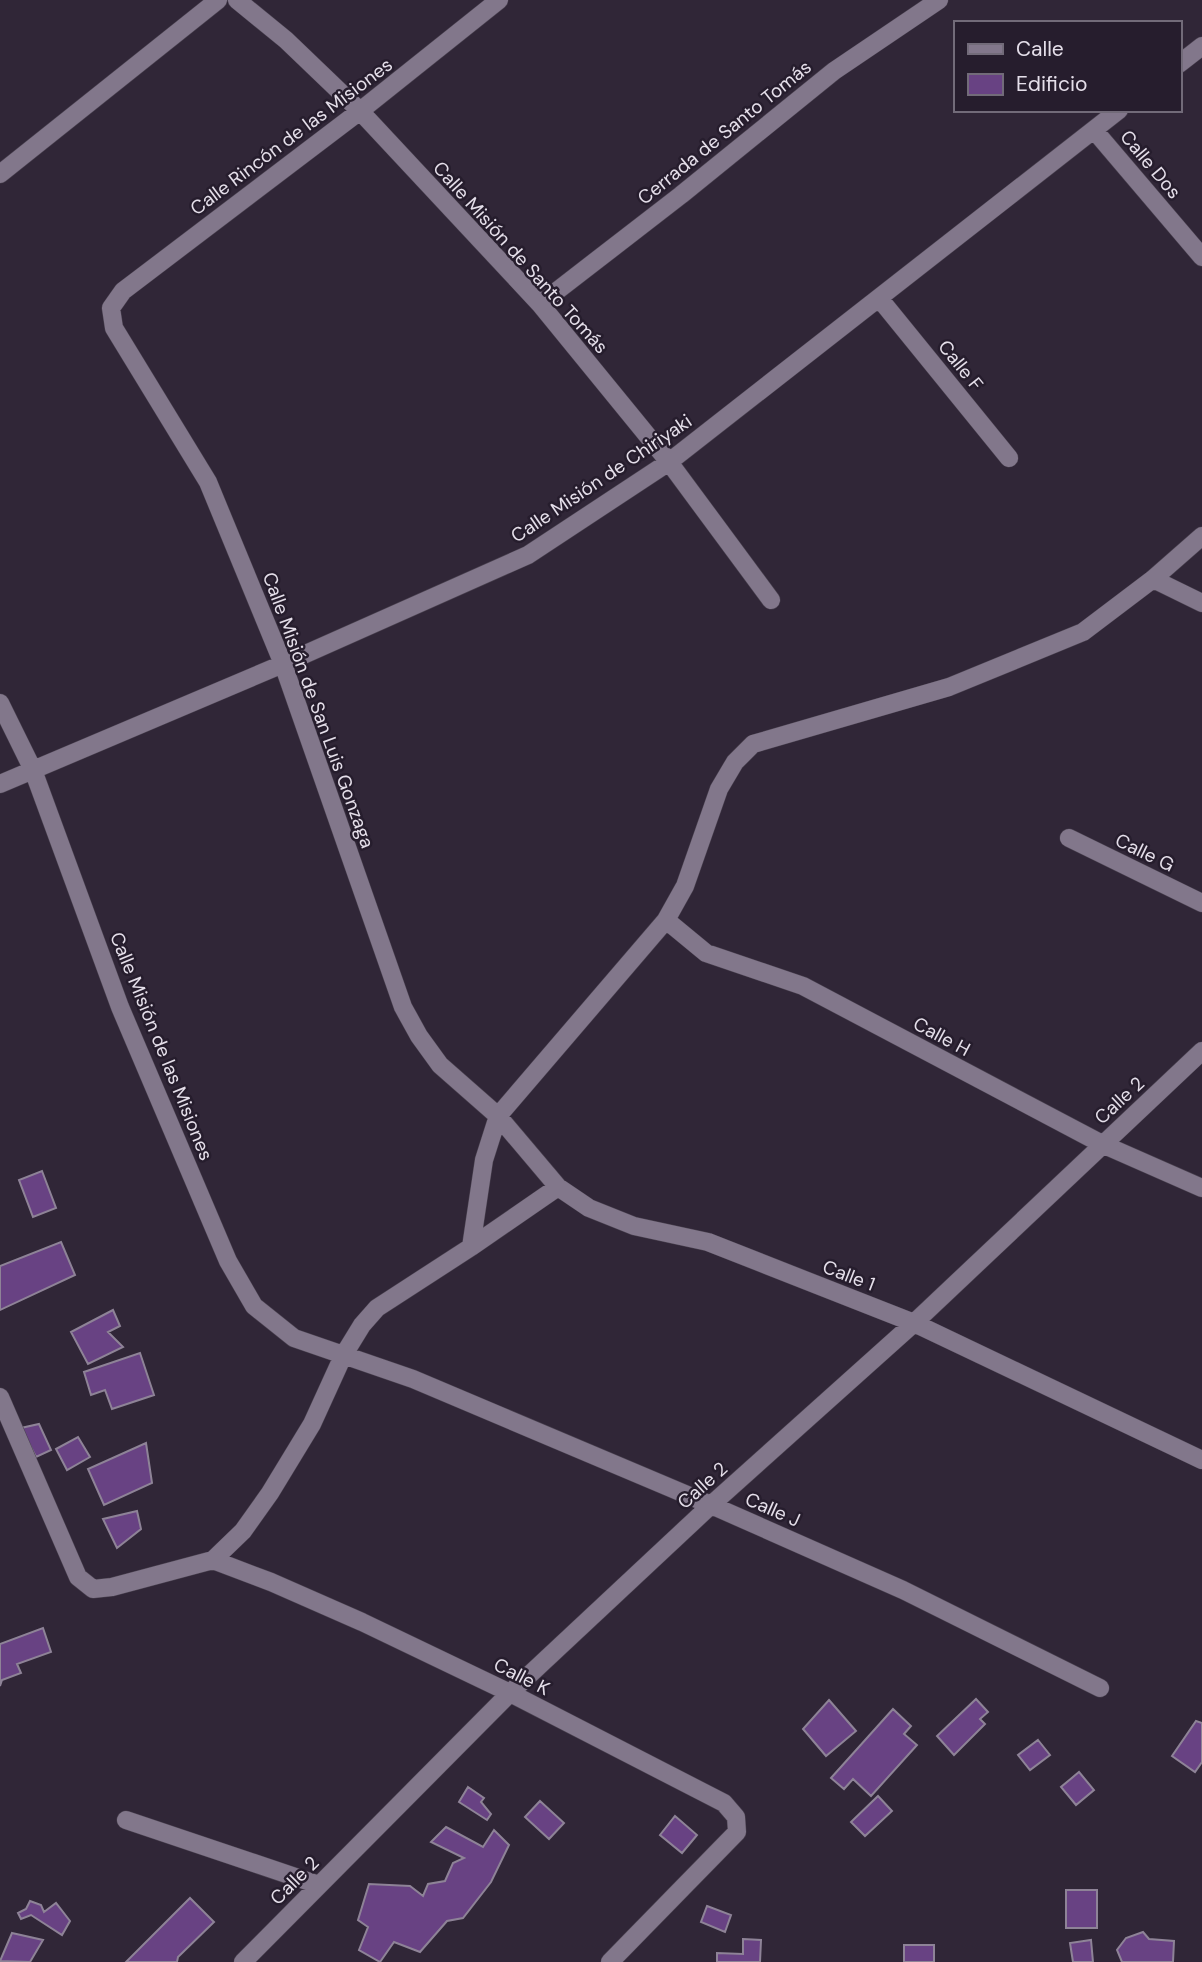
<svg xmlns="http://www.w3.org/2000/svg" width="1202" height="1962" viewBox="0 0 1202 1962" font-family="'DM Sans',sans-serif">
  <style>
    .building { fill: #684283; stroke: #8e8397; stroke-width: 2 }
    .lines { fill: none; stroke-linecap: round; stroke-linejoin: round }
    .minor-casing { stroke: #49414f; stroke-width: 19 }
    .minor { stroke: #82778b; stroke-width: 18 }
    .labels { text-anchor: middle; stroke-width: 5; stroke-linejoin: round; paint-order: stroke }
    .street-label { font-size: 19px; fill: #e5dfea; stroke: #261d2d }
  </style>
  <rect width="100%" height="100%" fill="#302637"/>
  <path class="building" d="M 42,1171 L 56,1208 L 33,1217 L 19,1180 Z
    M 61,1242 L 75,1275 L 0,1310 L 0,1266 Z
    M 113,1310 L 120,1326 L 108,1332 L 123,1347 L 88,1364 L 71,1332 Z
    M 140,1353 L 154,1395 L 112,1409 L 105,1390 L 91,1395 L 84,1372 Z
    M 39,1424 L 51,1450 L 36,1457 L 21,1428 Z
    M 78,1437 L 90,1457 L 67,1470 L 56,1449 Z
    M 146,1443 L 152,1483 L 104,1505 L 88,1469 Z
    M 137,1511 L 141,1529 L 117,1548 L 103,1519 Z
    M 43,1628 L 51,1652 L 17,1664 L 21,1673 L 2,1680 L 0,1686 L 0,1644 Z
    M 976,1699 L 988,1712 L 980,1719 L 985,1724 L 954,1755 L 937,1736 Z
    M 829,1700 L 856,1731 L 826,1756 L 803,1729 Z
    M 893,1709 L 911,1726 L 904,1734 L 917,1745 L 871,1796 L 853,1779 L 844,1789 L 831,1778 Z
    M 1196,1721 L 1202,1723 L 1202,1762 L 1195,1772 L 1172,1756 Z
    M 1038,1740 L 1050,1755 L 1030,1770 L 1018,1755 Z
    M 1079,1772 L 1094,1790 L 1076,1805 L 1061,1787 Z
    M 468,1787 L 484,1798 L 481,1802 L 491,1814 L 487,1820 L 459,1802 Z
    M 878,1796 L 892,1811 L 865,1836 L 851,1822 Z
    M 540,1801 L 564,1823 L 549,1839 L 525,1817 Z
    M 675,1816 L 697,1835 L 682,1853 L 660,1835 Z
    M 446,1827 L 483,1847 L 494,1830 L 509,1845 L 491,1882 L 463,1918 L 447,1921 L 420,1952 L 394,1942 L 380,1962 L 359,1950 L 368,1927 L 358,1920 L 369,1884 L 410,1886 L 423,1896 L 428,1884 L 445,1881 L 453,1863 L 464,1858 L 431,1842 Z
    M 1066,1890 L 1097,1890 L 1097,1928 L 1066,1928 Z
    M 190,1898 L 214,1922 L 178,1957 L 177,1962 L 126,1962 Z
    M 30,1901 L 41,1905 L 44,1912 L 56,1903 L 70,1921 L 62,1935 L 31,1915 L 21,1919 L 18,1913 L 26,1909 Z
    M 707,1906 L 731,1915 L 725,1932 L 701,1922 Z
    M 1143,1932 L 1149,1939 L 1174,1941 L 1173,1962 L 1122,1962 L 1117,1950 L 1126,1938 Z
    M 12,1933 L 43,1940 L 30,1962 L 0,1961 Z
    M 743,1939 L 761,1940 L 760,1962 L 717,1962 L 717,1953 L 743,1954 Z
    M 1091,1940 L 1093,1962 L 1073,1962 L 1070,1943 Z
    M 904,1945 L 934,1945 L 934,1962 L 904,1962 Z"/>
  <g class="lines">
    <defs>
      <path id="minor" d="M 237,0 L 286,40 L 360,111 L 540,304 L 669,462 L 771,600
        M 499,0 L 360,111 L 123,291 L 111,308 L 114,328 L 208,482 L 283,664 L 403,1007 L 419,1036 L 440,1065 L 498,1116 L 558,1187 L 589,1208 L 634,1226 L 708,1242 L 914,1323 L 1202,1460
        M 1179,64 L 1202,46
        M 1094,130 L 1202,257
        M 0,174 L 218,0
        M 879,298 L 1009,458
        M 540,304 L 681,195 L 834,71 L 939,0
        M 1153,579 L 1202,603
        M 0,703 L 33,770 L 120,1007 L 228,1261 L 254,1306 L 294,1338 L 413,1379 L 711,1505 L 903,1590 L 1100,1688
        M 0,784 L 283,664 L 528,555 L 669,462 L 1119,110
        M 1069,838 L 1202,903
        M 666,920 L 706,953 L 803,986 L 1102,1144 L 1202,1188
        M 471,1247 L 484,1160 L 498,1116 L 666,920 L 685,886 L 719,789 L 735,762 L 753,744 L 949,687 L 1083,632 L 1153,579 L 1202,536
        M 0,1397 L 78,1577 L 93,1589 L 112,1587 L 213,1560 L 271,1582 L 362,1622 L 510,1693 L 724,1803 L 736,1817 L 737,1832 L 610,1962
        M 213,1560 L 243,1531 L 270,1493 L 312,1424 L 343,1356 L 362,1325 L 377,1308 L 471,1247 L 558,1187
        M 126,1820 L 319,1885
        M 243,1962 L 510,1693 L 711,1505 L 914,1323 L 1202,1051"/>
    </defs>
    <use href="#minor" class="minor-casing"/>
    <use href="#minor" class="minor"/>
  </g>
  <g class="labels">
    <g class="street-label">
      <text transform="translate(724 132) rotate(-39)" y="7">Cerrada de Santo Tomás</text>
      <text transform="translate(291 136) rotate(-37)" y="7">Calle Rincón de las Misiones</text>
      <text transform="translate(1151 164) rotate(50)" y="7">Calle Dos</text>
      <text transform="translate(521 257) rotate(48)" y="7">Calle Misión de Santo Tomás</text>
      <text transform="translate(961 365) rotate(51)" y="7">Calle F</text>
      <text transform="translate(601 478) rotate(-34)" y="7">Calle Misión de Chiriyaki</text>
      <text transform="translate(319 710) rotate(70)" y="7">Calle Misión de San Luis Gonzaga</text>
      <text transform="translate(1145 852) rotate(26)" y="7">Calle G</text>
      <text transform="translate(942 1036) rotate(28)" y="7">Calle H</text>
      <text transform="translate(162 1046) rotate(68)" y="7">Calle Misión de las Misiones</text>
      <text transform="translate(1119 1100) rotate(-43)" y="7">Calle 2</text>
      <text transform="translate(849 1275) rotate(21)" y="7">Calle 1</text>
      <text transform="translate(702 1485) rotate(-42)" y="7">Calle 2</text>
      <text transform="translate(773 1509) rotate(24)" y="7">Calle J</text>
      <text transform="translate(522 1676) rotate(27)" y="7">Calle K</text>
      <text transform="translate(294 1880) rotate(-45)" y="7">Calle 2</text>
    </g>
  </g>
  <rect x="954" y="21" width="228" height="91" fill="#261d2d" stroke="#726b79" stroke-width="2"/>
  <rect x="968" y="44" width="35" height="10" fill="#82778b" stroke="#726b79" stroke-width="2"/>
  <text x="1016" y="56" font-size="21" fill="#e5dfea">Calle</text>
  <rect x="968" y="74" width="35" height="21" fill="#684283" stroke="#726b79" stroke-width="2"/>
  <text x="1016" y="91" font-size="21" fill="#e5dfea">Edificio</text>
</svg>
